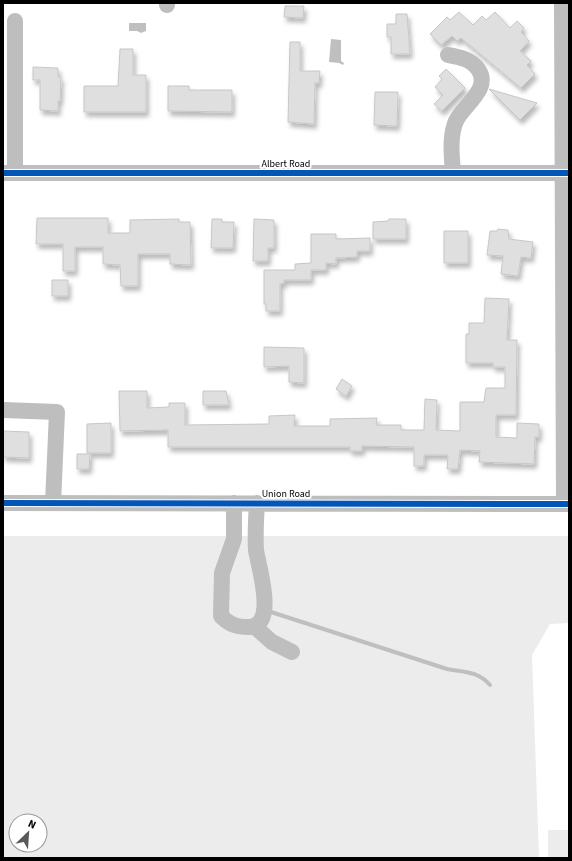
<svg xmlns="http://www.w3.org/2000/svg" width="572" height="861" viewBox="0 0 572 861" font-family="'Source Sans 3',sans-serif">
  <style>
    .green { fill: #ececec; fill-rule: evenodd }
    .water { fill: #bfbfbf }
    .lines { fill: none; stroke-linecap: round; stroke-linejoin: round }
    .stream { stroke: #bfbfbf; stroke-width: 4 }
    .building { fill: #dfdfdf; stroke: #c7c7c7; filter: url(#shadow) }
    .minor { stroke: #bebebe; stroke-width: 16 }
    .cycleway-casing { stroke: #fff; stroke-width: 8 }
    .cycleway { stroke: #0057b8; stroke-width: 6 }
    .labels { text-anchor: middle; stroke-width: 4; stroke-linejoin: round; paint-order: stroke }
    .street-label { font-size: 10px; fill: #000; stroke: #fff }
  </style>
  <defs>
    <filter id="shadow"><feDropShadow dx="2.5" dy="4.5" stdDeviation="2" flood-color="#0004"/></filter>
  </defs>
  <rect width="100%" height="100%" fill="#fff"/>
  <path class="green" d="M 3,536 L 569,536 L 569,623 L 550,624 L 532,655 L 539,858 L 3,858 ZM 16,821 L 40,821 L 40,845 L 16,845 Z
    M 548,830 L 569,830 L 569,858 L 548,858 Z"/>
  <path class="water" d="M 129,23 L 146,23 L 146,31 L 141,33 L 137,31 L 129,31 Z
    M 331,39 L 341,40 L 341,61 L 344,63 L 343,65 L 339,63 L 329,62 Z"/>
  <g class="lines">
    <path class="stream" d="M 268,611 L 447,669 C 464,672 478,671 490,685"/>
  </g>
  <path class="building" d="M 285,6 L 304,6 L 303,18 L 284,17 Z
    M 459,12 L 473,25 L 482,16 L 486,20 L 495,12 L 510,28 L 517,21 L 524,28 L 521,32 L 529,41 L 520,51 L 531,61 L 527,65 L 535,74 L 521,88 L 461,38 L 457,41 L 452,36 L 441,45 L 430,34 L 447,17 L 450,20 Z
    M 396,14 L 407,14 L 410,54 L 391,54 L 391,37 L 387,37 L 387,24 L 396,24 Z
    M 290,42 L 300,42 L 300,71 L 320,71 L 319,83 L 315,83 L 314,124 L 288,122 Z
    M 120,49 L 133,49 L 133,75 L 146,75 L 146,112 L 84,112 L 84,86 L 118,86 Z
    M 33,67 L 58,68 L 58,77 L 61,77 L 60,101 L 58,101 L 58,111 L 40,110 L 40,80 L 33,80 Z
    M 446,69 L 465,88 L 442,111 L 434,104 L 443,95 L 435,87 L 442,79 L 439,76 Z
    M 168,86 L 189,86 L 189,90 L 232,90 L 232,112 L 168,111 Z
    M 489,89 L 537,103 L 520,120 Z
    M 375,92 L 398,92 L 397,126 L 374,125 Z
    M 37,218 L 108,218 L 108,233 L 130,233 L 130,220 L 179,219 L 179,222 L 190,222 L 191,265 L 170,264 L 170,254 L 138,254 L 138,286 L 121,286 L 120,265 L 103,264 L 103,247 L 75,247 L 75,271 L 63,271 L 63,244 L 36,244 Z
    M 212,219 L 222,219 L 222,222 L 234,222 L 233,248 L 211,248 Z
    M 254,219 L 274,220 L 274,248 L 268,248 L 268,261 L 253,261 Z
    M 389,219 L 406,219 L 406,239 L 373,239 L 373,222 L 388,221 Z
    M 498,229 L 508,230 L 509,239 L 533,242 L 531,258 L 521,257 L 518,276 L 501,274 L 503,256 L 487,255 L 490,231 L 497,231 Z
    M 444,231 L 468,231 L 468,263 L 444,263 Z
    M 311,234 L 336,234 L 336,239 L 370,238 L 370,251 L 357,251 L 357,257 L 336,258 L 336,264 L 326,263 L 326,270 L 311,270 L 311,280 L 284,280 L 284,283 L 280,284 L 280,311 L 266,311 L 266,304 L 264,304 L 264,270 L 295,270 L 295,264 L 311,263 Z
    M 52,280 L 68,280 L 68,296 L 52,296 Z
    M 485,298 L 509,299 L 507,340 L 517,340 L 516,415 L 496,415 L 496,437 L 517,438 L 517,423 L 539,424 L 539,437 L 535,437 L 534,464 L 479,462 L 480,451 L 460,450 L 458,469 L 447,469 L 448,455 L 424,455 L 424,466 L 414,466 L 414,447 L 362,446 L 362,451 L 350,451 L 350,447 L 168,447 L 168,430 L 120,431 L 119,391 L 147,391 L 147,408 L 169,407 L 169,403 L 185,403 L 185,425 L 269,424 L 269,416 L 295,415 L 294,426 L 330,426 L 330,419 L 377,418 L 376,425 L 401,425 L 401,430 L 424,430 L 425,399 L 437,400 L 436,430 L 460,431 L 460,402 L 484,402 L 486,388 L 505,388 L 505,367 L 493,367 L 493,363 L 466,363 L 466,334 L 469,334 L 469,323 L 484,323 Z
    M 264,347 L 304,348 L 304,383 L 289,382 L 289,366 L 264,367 Z
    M 342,379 L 352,386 L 346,396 L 336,389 Z
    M 203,391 L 226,391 L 229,405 L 203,405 Z
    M 111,423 L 111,453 L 87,453 L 87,424 Z
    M 3,431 L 29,432 L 29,458 L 3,457 Z
    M 77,454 L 90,454 L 89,469 L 77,469 Z"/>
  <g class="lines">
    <path class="minor" d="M 562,3 L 564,504
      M 167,5 L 167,3
      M 15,21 L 15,173
      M 448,55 C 459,57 471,59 478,69 C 492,89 463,105 456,121 C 449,137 452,157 453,173
      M 3,173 L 569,173
      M 3,410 L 57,412 L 53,503
      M 3,503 L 569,504
      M 234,503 L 234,539 L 222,573 L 221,616 C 230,625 237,627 249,627 C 278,627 258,565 256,550 C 255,534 256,519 257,503
      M 255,627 L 272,642 L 292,652"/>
    <defs>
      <path id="cycleway" d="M 3,173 L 569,173
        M 3,503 L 569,504"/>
    </defs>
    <use href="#cycleway" class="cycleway-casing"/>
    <use href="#cycleway" class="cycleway"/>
  </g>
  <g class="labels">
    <g class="street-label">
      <text x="286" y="167">Albert Road</text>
      <text x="286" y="497">Union Road</text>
    </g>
  </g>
  <rect width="572" height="861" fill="none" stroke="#000000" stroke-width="8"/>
  <g transform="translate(28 833) rotate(25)"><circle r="19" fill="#ffffff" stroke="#999999"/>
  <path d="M0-3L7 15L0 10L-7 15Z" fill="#595959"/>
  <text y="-6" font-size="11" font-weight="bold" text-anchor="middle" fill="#000000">N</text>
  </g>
</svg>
